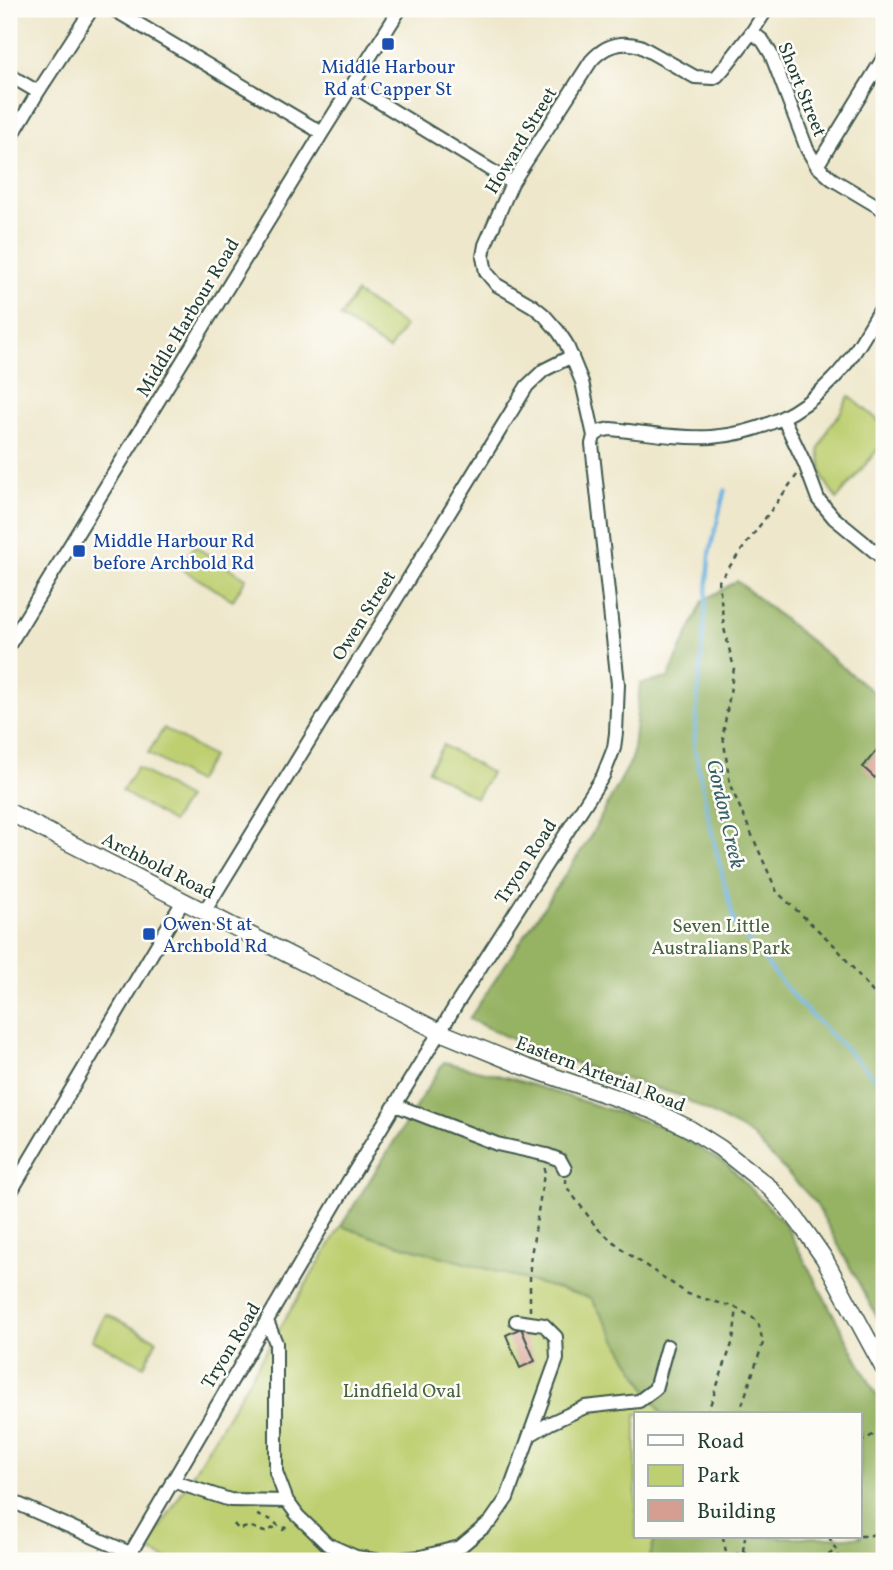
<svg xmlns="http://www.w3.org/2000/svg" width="893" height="1570" viewBox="0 0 893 1570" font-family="Vollkorn,serif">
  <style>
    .green { fill: #becf71; stroke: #6e8652; stroke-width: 2 }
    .forest { fill: #96b263; stroke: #5a784c; stroke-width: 2 }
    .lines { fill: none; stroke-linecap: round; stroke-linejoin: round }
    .stream { stroke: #6bb2e2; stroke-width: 3.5 }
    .building { fill: #d69e90 }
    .minor-casing { stroke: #3e564b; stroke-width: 16 }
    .major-casing { stroke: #3e564b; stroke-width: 19 }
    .path { stroke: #3e564b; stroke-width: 2.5; stroke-dasharray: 5 5; stroke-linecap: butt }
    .minor { stroke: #fff; stroke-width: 12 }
    .major { stroke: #fff; stroke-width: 16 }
    .transit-dot { fill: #1a4fb4; stroke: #fdfcf7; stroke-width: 2.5 }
    .labels { text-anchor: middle; stroke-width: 5; stroke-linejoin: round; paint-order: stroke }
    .transit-label { font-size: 19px; fill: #164399; stroke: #fdfcf7; text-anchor: start }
    .street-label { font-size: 19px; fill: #1f3d34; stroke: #fdfcf7 }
    .park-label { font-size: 19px; fill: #476243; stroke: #fdfcf7 }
    .water-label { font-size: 21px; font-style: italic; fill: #366068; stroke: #fdfcf7 }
  </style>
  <rect width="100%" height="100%" fill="#fdfcf7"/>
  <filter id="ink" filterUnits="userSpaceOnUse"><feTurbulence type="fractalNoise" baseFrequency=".0143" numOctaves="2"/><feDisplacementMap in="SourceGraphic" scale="14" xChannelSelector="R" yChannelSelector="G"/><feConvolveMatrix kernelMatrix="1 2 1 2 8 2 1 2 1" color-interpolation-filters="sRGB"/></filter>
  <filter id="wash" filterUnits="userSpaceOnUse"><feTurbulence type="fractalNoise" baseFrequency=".00686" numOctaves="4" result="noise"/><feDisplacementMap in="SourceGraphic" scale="28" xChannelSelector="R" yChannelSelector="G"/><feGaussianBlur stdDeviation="1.57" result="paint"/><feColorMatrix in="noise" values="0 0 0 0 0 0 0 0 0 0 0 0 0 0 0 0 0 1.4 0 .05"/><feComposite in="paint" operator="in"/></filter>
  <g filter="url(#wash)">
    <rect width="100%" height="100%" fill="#eee7cb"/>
    <path class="green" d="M 356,293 L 405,326 L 389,350 L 340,317 Z
      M 849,396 L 884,425 L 884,442 L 837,499 L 823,478 L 819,450 L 829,427 L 839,415 Z
      M 194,546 L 246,578 L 233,600 L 180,568 Z
      M 164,728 L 212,757 L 196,782 L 148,753 Z
      M 443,745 L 491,773 L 476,798 L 428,770 Z
      M 137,767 L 187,798 L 172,822 L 122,791 Z
      M 341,1226 L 379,1239 L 591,1298 L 662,1414 L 636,1414 L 636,1537 L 655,1537 L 650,1561 L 171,1561 L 147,1550 Z
      M 106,1314 L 157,1340 L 144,1366 L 92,1340 Z"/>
    <path class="forest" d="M 737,581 L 884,701 L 884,1330 L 815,1202 L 752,1136 L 678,1095 L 541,1053 L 469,1019 L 589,839 L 632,759 L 640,684 L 668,678 L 703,601 Z
      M 444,1062 L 513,1079 L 663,1127 L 728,1165 L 785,1224 L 884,1409 L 884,1561 L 649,1561 L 655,1537 L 860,1537 L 860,1414 L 662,1414 L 591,1298 L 379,1239 L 341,1226 Z"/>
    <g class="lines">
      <path class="stream" d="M 725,490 L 710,551 L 694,746 L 712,834 L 735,925 L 798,1002 L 884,1087"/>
    </g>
    <g id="blocks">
      <path class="building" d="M 884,741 L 884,775 L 881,772 L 875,778 L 863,767 Z
        M 521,1328 L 535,1361 L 520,1368 L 506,1335 Z"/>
    </g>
  </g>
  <g filter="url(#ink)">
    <use href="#blocks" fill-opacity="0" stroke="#3e564b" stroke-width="2"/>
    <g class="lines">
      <defs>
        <path id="minor" d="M 113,9 L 322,133
          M 752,32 L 763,41 L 771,54 L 807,149 L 817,166 L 832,179 L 884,210
          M 9,75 L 38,92
          M 353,86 L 512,183
          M 9,141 L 38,92 L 92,9
          M 817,166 L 884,57
          M 783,418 L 805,464 L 818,499 L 834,518 L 884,559
          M 594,436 L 582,382 L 566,343 L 558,331 L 544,315 L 533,306 L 497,285 L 486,272 L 483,257 L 485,245 L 512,183 L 591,61 C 604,46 620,40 640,46 L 695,77 L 713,78 L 717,76 L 724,68 L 752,32 L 767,9
          M 9,645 L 322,133 L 400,9
          M 204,912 L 527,386 L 544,370 L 572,356
          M 395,1105 L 497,1144 L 547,1155 L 560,1160 L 565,1169
          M 9,1195 L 183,901
          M 267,1321 L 276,1343 L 276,1472 L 287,1501 L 298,1516 L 327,1544 L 356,1557 L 381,1561
          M 530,1435 L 550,1423 L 585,1407 L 639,1401 L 655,1389 L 667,1346
          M 172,1481 L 230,1500 L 287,1501
          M 9,1500 L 130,1553
          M 126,1561 L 351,1177 L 456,1005 L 603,776 L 614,748 L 616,733 L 618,684 L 592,444 L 594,436 L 601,431 L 610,429 C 643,432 678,439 711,437 C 758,434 801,414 833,379 C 854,358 868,329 884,304
          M 382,1561 L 421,1557 L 460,1547 L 491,1521 L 507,1498 L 557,1359 L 556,1337 L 544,1325 L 516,1321"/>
        <path id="major" d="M 9,812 L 440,1032 L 523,1066 L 654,1111 L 690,1129 L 720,1148 L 769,1187 L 788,1208 L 806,1232 L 824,1258 L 884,1369"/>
      </defs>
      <use href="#minor" class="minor-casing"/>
      <use href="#major" class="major-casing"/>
      <path class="path" d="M 797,475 L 719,581 L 724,628 L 734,668 L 723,735 L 730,785 L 777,892 L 835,946 L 884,1006
        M 566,1179 L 566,1186 L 597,1228 L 627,1253 L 688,1294 L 737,1308 L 758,1321 L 763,1343 L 739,1414
        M 530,1311 L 530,1262 L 545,1168
        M 707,1414 L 733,1341 L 737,1308
        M 860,1442 L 884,1429
        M 257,1515 L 272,1520 L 283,1530 L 288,1525
        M 234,1524 C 241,1534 242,1526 251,1527 C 256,1528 260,1531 265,1532 L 278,1526
        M 860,1536 L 869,1536 L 884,1530
        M 723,1537 L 727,1557
        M 829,1537 L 842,1561
        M 743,1551 L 762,1561
        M 728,1561 L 727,1559 L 743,1551 L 745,1537
        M 820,1561 L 837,1549"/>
      <use href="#minor" class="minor"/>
      <use href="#major" class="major"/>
    </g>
  </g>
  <g class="transit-dot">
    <rect x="381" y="37" width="14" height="14" rx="3.5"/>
    <rect x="72" y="544" width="14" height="14" rx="3.5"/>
    <rect x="142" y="927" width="14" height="14" rx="3.5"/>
  </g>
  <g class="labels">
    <g class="transit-label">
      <text x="388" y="73" text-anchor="middle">Middle Harbour<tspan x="388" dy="22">Rd at Capper St</tspan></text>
      <text x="93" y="547">Middle Harbour Rd<tspan x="93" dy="22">before Archbold Rd</tspan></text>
      <text x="163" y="930">Owen St at<tspan x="163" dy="22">Archbold Rd</tspan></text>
    </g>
    <g class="street-label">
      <text transform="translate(803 89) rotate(68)" y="7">Short Street</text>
      <text transform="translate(520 140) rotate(-59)" y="7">Howard Street</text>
      <text transform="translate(187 317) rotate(-59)" y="7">Middle Harbour Road</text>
      <text transform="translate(363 615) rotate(-58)" y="7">Owen Street</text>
      <text transform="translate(525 861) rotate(-57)" y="7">Tryon Road</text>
      <text transform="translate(159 865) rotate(27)" y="7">Archbold Road</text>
      <text transform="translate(601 1073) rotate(21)" y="7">Eastern Arterial Road</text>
      <text transform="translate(230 1345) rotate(-59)" y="7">Tryon Road</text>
    </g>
    <g class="park-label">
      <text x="721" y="932">Seven Little<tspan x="721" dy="22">Australians Park</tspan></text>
      <text x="402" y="1397">Lindfield Oval</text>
    </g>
    <g class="water-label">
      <text transform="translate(726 814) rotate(77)" y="7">Gordon Creek</text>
    </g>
  </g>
  <rect width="893" height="1570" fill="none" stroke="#fdfcf7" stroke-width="35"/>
  <rect x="634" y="1412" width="228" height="126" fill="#fdfcf7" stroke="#a4b0a9" stroke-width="2"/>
  <rect x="648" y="1435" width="35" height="10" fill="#ffffff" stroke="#a4b0a9" stroke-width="2"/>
  <text x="697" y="1448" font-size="21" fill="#1f3d34">Road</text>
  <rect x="648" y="1465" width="35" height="21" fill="#becf71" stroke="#a4b0a9" stroke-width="2"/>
  <text x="697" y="1482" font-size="21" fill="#1f3d34">Park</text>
  <rect x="648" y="1500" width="35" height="21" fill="#d69e90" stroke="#a4b0a9" stroke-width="2"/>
  <text x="697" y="1518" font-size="21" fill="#1f3d34">Building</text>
</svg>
